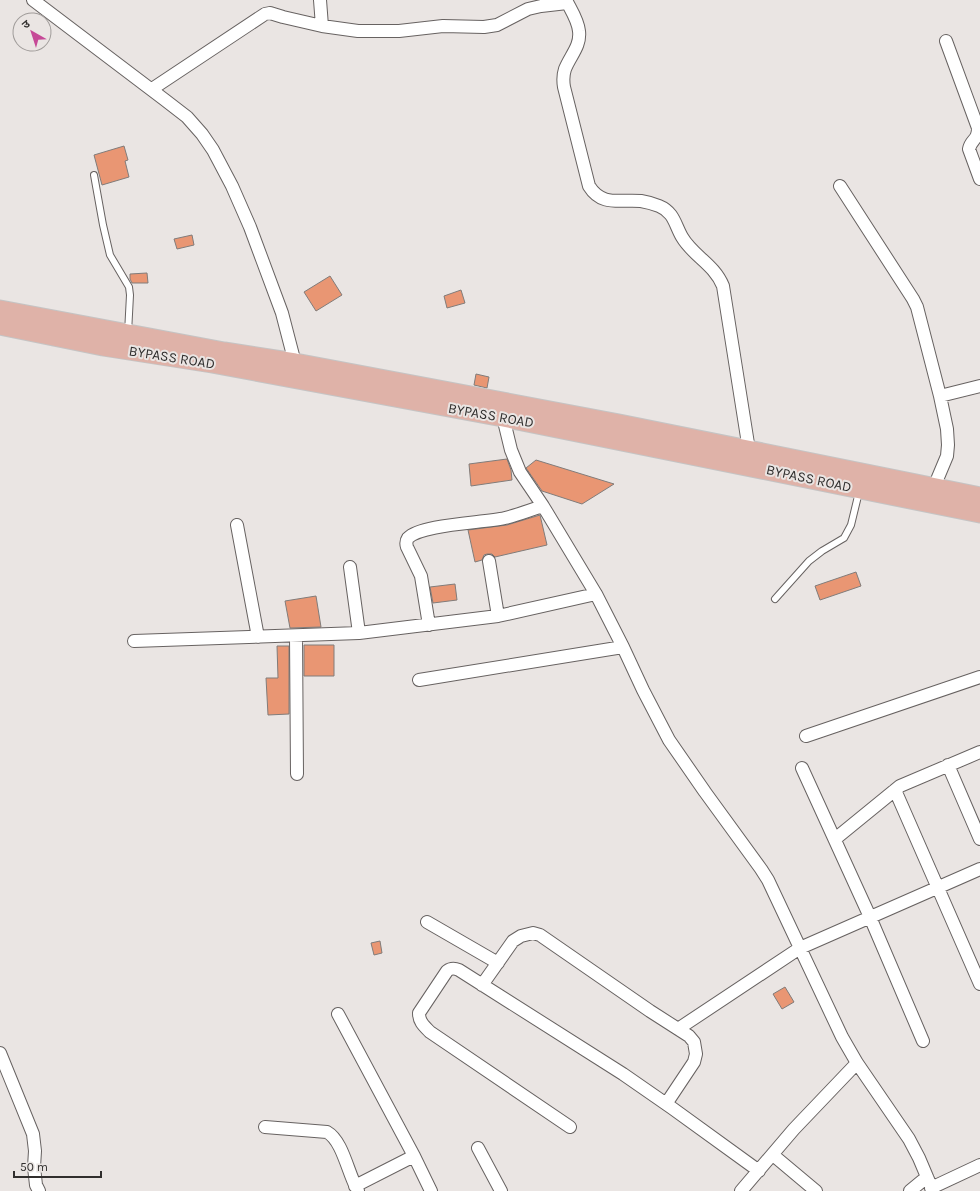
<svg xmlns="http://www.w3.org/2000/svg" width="980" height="1191" viewBox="0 0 980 1191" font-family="Karla,'Noto Sans Devanagari',sans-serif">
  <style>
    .building { fill: #e99673; stroke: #817c7a }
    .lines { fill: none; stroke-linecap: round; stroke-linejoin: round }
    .service-casing { stroke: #676261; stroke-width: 8 }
    .minor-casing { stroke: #676261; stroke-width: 14 }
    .primary-casing { stroke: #c5c4c4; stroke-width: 21 }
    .service { stroke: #fff; stroke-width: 6 }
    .minor { stroke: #fff; stroke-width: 12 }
    .primary { stroke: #dfb2a8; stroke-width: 19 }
    .labels { text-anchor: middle; stroke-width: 4; stroke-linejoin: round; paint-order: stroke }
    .street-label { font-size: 14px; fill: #302e2d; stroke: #eae5e3 }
  </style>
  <rect width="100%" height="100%" fill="#eae5e3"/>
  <path class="building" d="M 124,146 L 128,160 L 125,161 L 129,177 L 102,185 L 94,155 Z
    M 192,235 L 194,245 L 177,249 L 174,239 Z
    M 147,273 L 148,283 L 132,283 L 130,279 L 130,274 Z
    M 330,276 L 342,295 L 316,311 L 304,292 Z
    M 461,290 L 465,303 L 447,308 L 444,296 Z
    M 476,374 L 489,377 L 487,388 L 474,385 Z
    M 507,459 L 511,470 L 512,480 L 471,486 L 469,464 Z
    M 536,460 L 614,484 L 582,504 L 542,491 L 526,468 Z
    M 540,515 L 547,545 L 495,557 L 492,554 L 487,554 L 484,555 L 482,560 L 475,562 L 468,530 L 507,525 Z
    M 856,572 L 861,586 L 820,600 L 815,586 Z
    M 455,584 L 457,600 L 433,603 L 430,587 Z
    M 316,596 L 321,627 L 290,628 L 285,601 Z
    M 304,645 L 334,645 L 334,676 L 304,676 Z
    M 277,646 L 289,646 L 289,714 L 268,715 L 266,678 L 278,678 Z
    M 380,941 L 382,953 L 374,955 L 371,943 Z
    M 785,987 L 794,1002 L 782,1009 L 773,994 Z"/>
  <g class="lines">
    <defs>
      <path id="service" d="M 94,175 L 103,225 L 110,255 L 129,287 L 130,295 L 128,333
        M 775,599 L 809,561 L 822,551 L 844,538 L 851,525 L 859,492"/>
      <path id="minor" d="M 33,0 L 165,100 L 187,117 L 202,134 L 213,150 L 232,186 L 250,227 L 282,313 L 295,363
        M 320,0 L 322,26
        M 566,0 C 571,10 578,20 579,31 C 581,46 570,56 565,69 C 563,75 563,81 564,87 L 589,186 C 602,207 620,199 641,201 C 647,202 654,204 659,206 C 674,212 675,225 682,237 C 693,256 714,264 723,286 L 749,450
        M 946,41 L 978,128 C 978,141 971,139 969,149 L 980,179
        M 152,89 L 265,14 L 270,13 L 283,17 L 322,26 L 358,31 L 399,31 L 443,26 L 484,27 L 497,25 L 528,9 L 541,6 L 567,3
        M 840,186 L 913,299 L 917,307 L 940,396 L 947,429 L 948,445 L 947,456 L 934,487
        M 940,396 L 980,386
        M 503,417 L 511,450 L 520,472 L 543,506 L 596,594 L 623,647 L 643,690 L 669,740 L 705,792 L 761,869 L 768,880 L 842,1037 L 857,1063 L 909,1139 L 919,1158 L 933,1191
        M 237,525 L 258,637
        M 489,561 L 498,616
        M 350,567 L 359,633
        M 429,625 L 421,576 L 407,547 C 406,544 406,541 408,538 C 421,524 484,523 505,518 C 518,515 530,510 543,506
        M 296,636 L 297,774
        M 134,641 L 359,633 L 498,616 L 596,594
        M 419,680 L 623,647
        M 806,736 L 980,677
        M 948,765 L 980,839
        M 802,768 L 870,917 L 923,1041
        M 895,790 L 980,984
        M 835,839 L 900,786 L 980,752
        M 427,922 L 498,963
        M 482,985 L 513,941 L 521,936 L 533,933 L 540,935 L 650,1011 L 689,1036 L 694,1042 L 696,1054 L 694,1062 L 666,1104
        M 338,1014 L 414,1156 L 431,1191
        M 678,1029 L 800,948 L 980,869
        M 0,1053 L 33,1134 L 35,1151 L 34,1167 L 36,1185 L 39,1191
        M 265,1127 L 327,1132 C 343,1141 348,1174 358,1191
        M 570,1127 L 430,1032 C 424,1026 419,1022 419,1013 L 447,971 C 451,968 454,968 459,970 L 623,1074 L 672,1108 L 759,1171
        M 478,1148 L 501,1191
        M 773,1155 L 816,1191
        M 355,1186 L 414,1156
        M 931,1188 L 980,1165
        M 741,1191 L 794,1129 L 857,1063
        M 910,1191 L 927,1177"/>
      <path id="primary" d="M 0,310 L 224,352 L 295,363 L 619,424 L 980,497
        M 0,325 L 103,346 L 212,363 L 503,417 L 980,513"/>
    </defs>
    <use href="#service" class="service-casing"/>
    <use href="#minor" class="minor-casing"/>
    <use href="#primary" class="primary-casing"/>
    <use href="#service" class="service"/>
    <use href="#minor" class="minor"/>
    <use href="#primary" class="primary"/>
  </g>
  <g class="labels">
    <g class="street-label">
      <text transform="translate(172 357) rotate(9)" y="5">BYPASS ROAD</text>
      <text transform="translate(491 415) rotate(10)" y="5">BYPASS ROAD</text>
      <text transform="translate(809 478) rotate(12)" y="5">BYPASS ROAD</text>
    </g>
  </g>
  <g transform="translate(32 32) rotate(321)"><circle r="19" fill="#eae5e3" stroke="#a09c9a"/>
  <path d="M0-3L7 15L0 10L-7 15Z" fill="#c64997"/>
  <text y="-6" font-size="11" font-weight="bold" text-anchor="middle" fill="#302e2d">उ</text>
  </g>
  <path d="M14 1171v6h87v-6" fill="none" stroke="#302e2d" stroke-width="2"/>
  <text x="20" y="1171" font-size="12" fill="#302e2d" stroke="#eae5e3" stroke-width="3" paint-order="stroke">50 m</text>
</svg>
